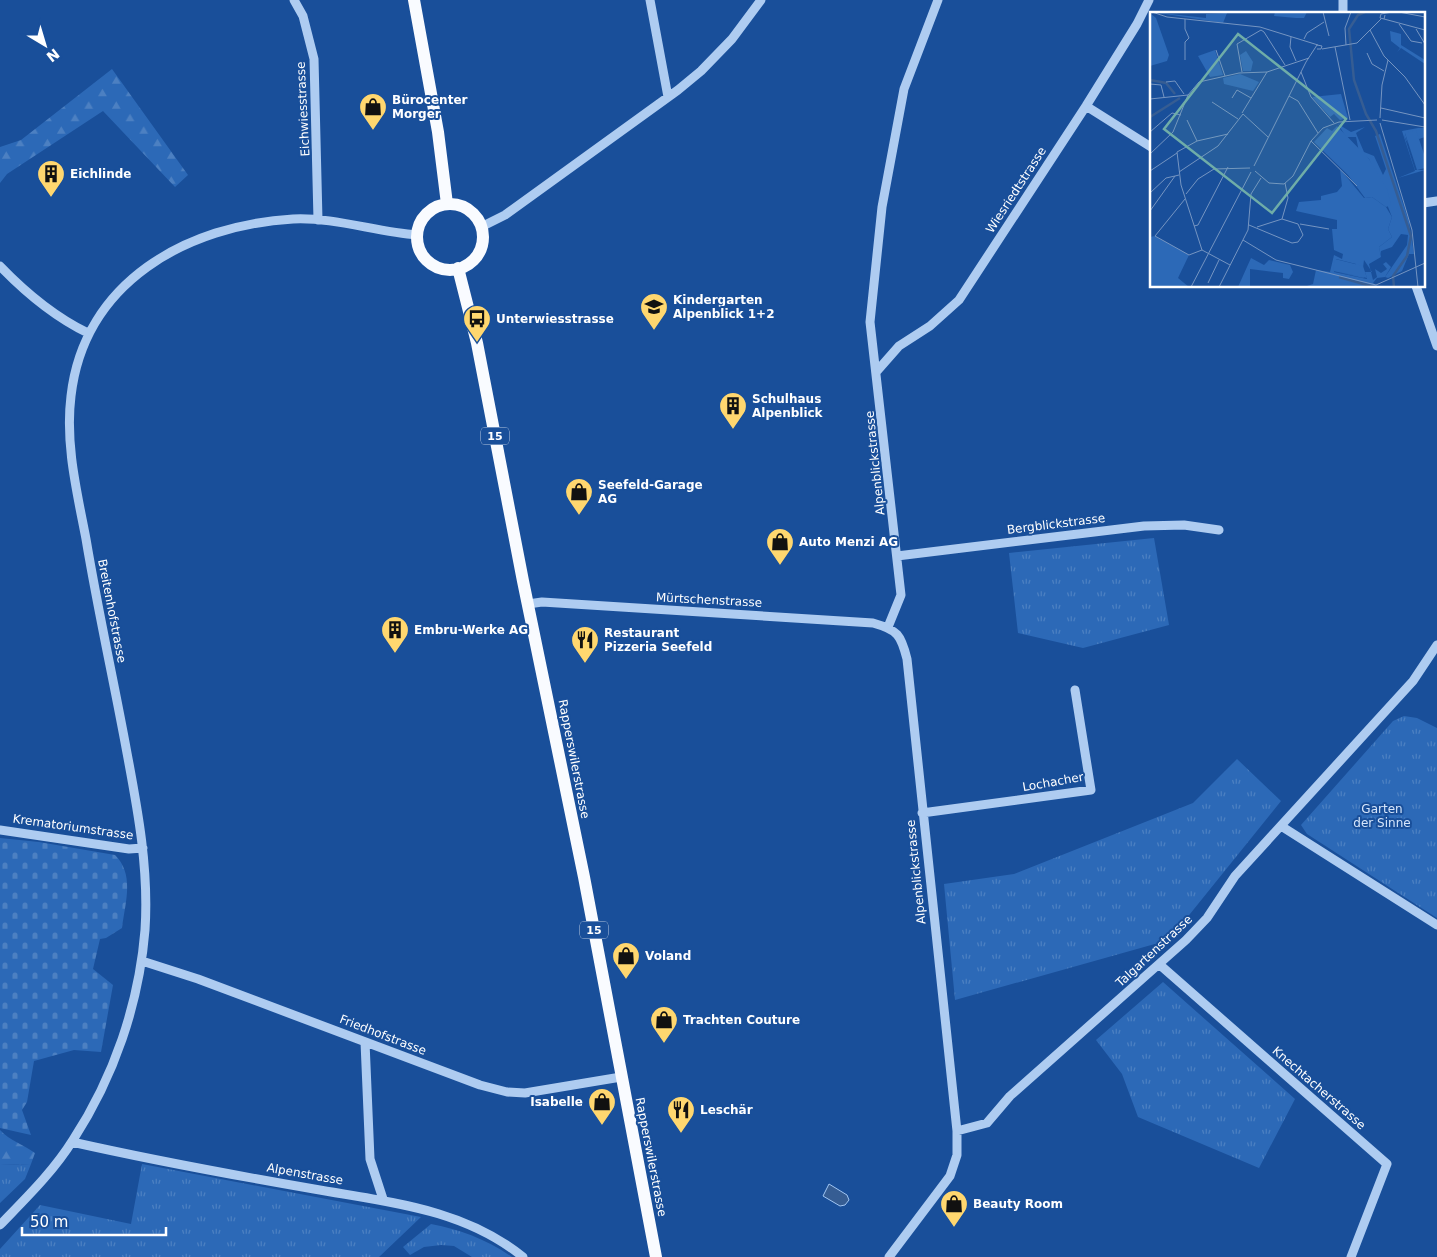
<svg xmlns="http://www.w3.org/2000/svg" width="1437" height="1257" viewBox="0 0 1437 1257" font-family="'DejaVu Sans',sans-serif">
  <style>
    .grass { fill: url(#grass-tufts) }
    .forest { fill: url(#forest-firs) }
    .cemetery { fill: url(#cemetery-stones) }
    .water { fill: #365d93; stroke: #a1c6f3 }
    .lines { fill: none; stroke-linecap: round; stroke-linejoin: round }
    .minor { stroke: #aeccf1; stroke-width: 9 }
    .major { stroke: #f9fbff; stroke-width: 12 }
    .labels { text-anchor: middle; stroke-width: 4; stroke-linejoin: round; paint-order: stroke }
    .shield { fill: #194f9a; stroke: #bacae1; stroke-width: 1 }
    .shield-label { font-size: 11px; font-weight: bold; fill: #fff }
    .poi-label { font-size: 12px; font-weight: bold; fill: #fff; stroke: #194f9a; text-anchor: start }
    .street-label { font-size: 12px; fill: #fff; stroke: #194f9a }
    .park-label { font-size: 12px; fill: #d6e6fc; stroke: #194f9a }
    .inset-river { fill: none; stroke: #365d93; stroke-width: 2.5 }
    .inset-road { fill: none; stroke: #7595c2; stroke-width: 1 }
    .view { fill: #6fada8; fill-opacity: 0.15; stroke: #6fada8; stroke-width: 2.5 }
    .inset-edge { fill: none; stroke: #fff; stroke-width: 2.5 }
  </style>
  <defs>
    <pattern id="grass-tufts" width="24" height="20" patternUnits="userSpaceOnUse" patternTransform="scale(1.25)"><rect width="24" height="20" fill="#2c69b7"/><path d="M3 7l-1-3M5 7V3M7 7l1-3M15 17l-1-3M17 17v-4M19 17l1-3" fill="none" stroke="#4c80c2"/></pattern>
    <pattern id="forest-firs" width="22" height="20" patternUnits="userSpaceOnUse" patternTransform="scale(1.25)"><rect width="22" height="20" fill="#2c69b7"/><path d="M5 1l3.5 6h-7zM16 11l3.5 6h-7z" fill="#4c80c2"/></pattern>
    <pattern id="cemetery-stones" width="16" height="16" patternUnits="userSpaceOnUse" patternTransform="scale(1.25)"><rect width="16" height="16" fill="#2c69b7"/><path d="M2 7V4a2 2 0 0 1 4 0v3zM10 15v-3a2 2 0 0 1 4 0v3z" fill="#4c80c2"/></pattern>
  </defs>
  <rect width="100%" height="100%" fill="#194f9a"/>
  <path class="grass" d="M 1154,538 L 1169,625 L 1083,648 L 1018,633 L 1009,553 Z
    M 1404,716 L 1417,718 L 1437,728 L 1437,918 L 1307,834 L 1301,825 L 1393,721 Z
    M 1237,759 L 1281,801 L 1169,940 L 955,1000 L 944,884 L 1014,874 L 1193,803 Z
    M 1163,982 L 1295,1099 L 1259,1168 L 1138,1117 L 1122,1074 L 1096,1040 Z
    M 31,1164 L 25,1179 L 0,1203 L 0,1165 Z
    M 142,1164 L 421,1217 L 379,1257 L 0,1257 L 0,1249 L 40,1205 L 131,1224 Z
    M 431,1224 C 461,1230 486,1239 512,1257 L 472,1257 L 454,1246 L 441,1245 L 424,1247 L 410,1255 L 403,1247 Z"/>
  <path class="forest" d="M 112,69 L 188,175 L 175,187 L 103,111 L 7,174 L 0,183 L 0,147 L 21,140 Z
    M 0,1130 C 10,1141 23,1144 35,1153 L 31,1164 L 0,1165 Z"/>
  <path class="cemetery" d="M 0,838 L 39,842 L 115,855 C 135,875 125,903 122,928 L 106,938 L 100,939 L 93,969 L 113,985 L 101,1052 L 74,1050 L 34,1061 L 27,1102 L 22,1110 L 31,1135 L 0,1128 Z"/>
  <path class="water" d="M 829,1184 L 847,1195 L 849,1200 L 845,1205 L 840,1206 L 823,1196 Z"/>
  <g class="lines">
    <path class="minor" d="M 294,0 L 303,16 L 314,59 L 318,220
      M 650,0 L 668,97
      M 1343,0 L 1343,14
      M 1086,106 L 1151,147
      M 1423,203 L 1437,201
      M 481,227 L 505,215 L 678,90 L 701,71 L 732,39 L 761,0
      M 0,266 C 26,293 55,317 88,333
      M 1416,286 L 1437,346
      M 877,371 L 899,346 L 930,326 L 959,300 L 1086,106 L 1137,24 L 1149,0
      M 897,556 L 1144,526 L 1184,525 L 1219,530
      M 528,604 L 542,602 L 873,623 C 898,630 901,635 907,659 L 957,1131 L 957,1155 L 950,1176 L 889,1257
      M 888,627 L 901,595 L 870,322 L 882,207 L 904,89 L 938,0
      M 922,813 L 1091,790 L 1075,690
      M 1281,826 L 1437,925
      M 0,830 L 129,849 L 143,848
      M 142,961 L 198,979 L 480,1085 L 507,1092 L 525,1093 L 621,1077
      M 1160,965 L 1387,1164 L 1351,1257
      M 365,1042 L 370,1159 L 383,1199
      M 957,1131 L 987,1123 L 1010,1096 L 1186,940 L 1207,918 L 1235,876 L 1413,681 L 1437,645
      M 72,1142 C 152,1160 233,1175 314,1189 C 387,1202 463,1208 523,1257
      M 0,1225 C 26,1198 53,1172 73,1140 C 114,1077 139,1004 145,930 C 149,870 138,811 127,753 C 114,682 98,611 86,539 C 77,492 65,444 71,396 C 84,282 187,225 293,219 C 334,217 376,232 417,235"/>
    <path class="major" d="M 414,0 L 438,132 L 447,204
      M417 237a33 33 0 1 1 66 0a33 33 0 1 1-66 0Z
      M 458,268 L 477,343 L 523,581 L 584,877 L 656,1257"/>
  </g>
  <defs>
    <symbol id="shop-pin" viewBox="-11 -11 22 30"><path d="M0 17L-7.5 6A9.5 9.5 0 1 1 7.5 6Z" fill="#ffd76f" stroke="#194f9a"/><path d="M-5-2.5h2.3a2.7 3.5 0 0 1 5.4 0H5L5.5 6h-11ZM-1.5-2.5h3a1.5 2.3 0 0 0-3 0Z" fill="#111"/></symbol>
    <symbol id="building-pin" viewBox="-11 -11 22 30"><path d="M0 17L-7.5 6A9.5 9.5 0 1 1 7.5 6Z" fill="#ffd76f" stroke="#194f9a"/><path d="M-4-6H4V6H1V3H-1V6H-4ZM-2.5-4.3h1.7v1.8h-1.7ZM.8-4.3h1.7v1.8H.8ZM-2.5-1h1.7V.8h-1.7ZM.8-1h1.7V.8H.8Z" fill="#111"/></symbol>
    <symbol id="school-pin" viewBox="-11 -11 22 30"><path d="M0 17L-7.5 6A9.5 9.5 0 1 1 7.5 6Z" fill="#ffd76f" stroke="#194f9a"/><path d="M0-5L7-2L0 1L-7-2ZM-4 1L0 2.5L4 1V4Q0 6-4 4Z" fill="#111"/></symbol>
    <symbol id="bus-pin" viewBox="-11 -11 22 30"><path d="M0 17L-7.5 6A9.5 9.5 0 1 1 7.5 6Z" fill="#ffd76f" stroke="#194f9a"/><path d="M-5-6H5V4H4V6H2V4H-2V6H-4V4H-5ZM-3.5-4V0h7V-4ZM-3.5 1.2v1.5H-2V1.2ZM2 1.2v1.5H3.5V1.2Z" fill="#111"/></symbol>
    <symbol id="restaurant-pin" viewBox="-11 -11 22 30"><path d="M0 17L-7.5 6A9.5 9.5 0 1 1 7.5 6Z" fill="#ffd76f" stroke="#194f9a"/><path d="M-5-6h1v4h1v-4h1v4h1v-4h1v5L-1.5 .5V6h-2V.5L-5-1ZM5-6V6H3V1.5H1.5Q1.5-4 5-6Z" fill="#111"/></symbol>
  </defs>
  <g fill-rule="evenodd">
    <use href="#shop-pin" x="357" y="91" width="32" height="43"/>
    <use href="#building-pin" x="35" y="158" width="32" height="43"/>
    <use href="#school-pin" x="638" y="291" width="32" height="43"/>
    <use href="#bus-pin" x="461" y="303" width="32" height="43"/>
    <use href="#building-pin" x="717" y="390" width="32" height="43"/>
    <use href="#shop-pin" x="563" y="476" width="32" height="43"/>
    <use href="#shop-pin" x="764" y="526" width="32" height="43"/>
    <use href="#building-pin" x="379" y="614" width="32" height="43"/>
    <use href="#restaurant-pin" x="569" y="624" width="32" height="43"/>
    <use href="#shop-pin" x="610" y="940" width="32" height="43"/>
    <use href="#shop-pin" x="648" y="1004" width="32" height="43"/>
    <use href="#shop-pin" x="586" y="1086" width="32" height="43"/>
    <use href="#restaurant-pin" x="665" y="1094" width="32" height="43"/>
    <use href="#shop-pin" x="938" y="1188" width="32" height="43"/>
  </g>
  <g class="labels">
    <g class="shield">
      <rect x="481" y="427.5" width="28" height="17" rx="4"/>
      <rect x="580" y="921.5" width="28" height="17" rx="4"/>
    </g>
    <g class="shield-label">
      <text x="495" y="440">15</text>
      <text x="594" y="934">15</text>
    </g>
    <g class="poi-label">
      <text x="392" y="104">Bürocenter<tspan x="392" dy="14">Morger</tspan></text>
      <text x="70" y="178">Eichlinde</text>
      <text x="673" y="304">Kindergarten<tspan x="673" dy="14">Alpenblick 1+2</tspan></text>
      <text x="496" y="323">Unterwiesstrasse</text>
      <text x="752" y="403">Schulhaus<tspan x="752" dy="14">Alpenblick</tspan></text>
      <text x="598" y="489">Seefeld-Garage<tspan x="598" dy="14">AG</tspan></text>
      <text x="799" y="546">Auto Menzi AG</text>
      <text x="414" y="634">Embru-Werke AG</text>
      <text x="604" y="637">Restaurant<tspan x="604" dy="14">Pizzeria Seefeld</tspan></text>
      <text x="645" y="960">Voland</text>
      <text x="683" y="1024">Trachten Couture</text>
      <text x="583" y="1106" text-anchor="end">Isabelle</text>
      <text x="700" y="1114">Leschär</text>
      <text x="973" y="1208">Beauty Room</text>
    </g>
    <g class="street-label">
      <text transform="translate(303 109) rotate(-93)" y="4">Eichwiesstrasse</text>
      <text transform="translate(1016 190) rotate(-57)" y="4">Wiesriedtstrasse</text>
      <text transform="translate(875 463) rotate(-96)" y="4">Alpenblickstrasse</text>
      <text transform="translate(1056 524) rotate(-7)" y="4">Bergblickstrasse</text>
      <text transform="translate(709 600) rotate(3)" y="4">Mürtschenstrasse</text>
      <text transform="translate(112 611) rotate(79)" y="4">Breitenhofstrasse</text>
      <text transform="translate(574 759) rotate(79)" y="4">Rapperswilerstrasse</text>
      <text transform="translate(1053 782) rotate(-10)" y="4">Lochacher</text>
      <text transform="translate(73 827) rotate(8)" y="4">Krematoriumstrasse</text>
      <text transform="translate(916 872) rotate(-96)" y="4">Alpenblickstrasse</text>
      <text transform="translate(1154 951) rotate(-43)" y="4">Talgartenstrasse</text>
      <text transform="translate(383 1035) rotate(21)" y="4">Friedhofstrasse</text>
      <text transform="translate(1319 1088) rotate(41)" y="4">Knechtacherstrasse</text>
      <text transform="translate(651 1157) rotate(79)" y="4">Rapperswilerstrasse</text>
      <text transform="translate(305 1174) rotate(10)" y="4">Alpenstrasse</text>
    </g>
    <g class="park-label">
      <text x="1382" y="813">Garten<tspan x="1382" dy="14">der Sinne</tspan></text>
    </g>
  </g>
  <g transform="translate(1150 12)">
    <rect width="275" height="275" fill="#194f9a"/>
    <path d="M 3,0 L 56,6 L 56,2 L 77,1 L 73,11 ZM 240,19 L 251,22 L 251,33 L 275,48 L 275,52 L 251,36 L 247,40 L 250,36 L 241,29 ZM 65,38 L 73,63 L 60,65 L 48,44 ZM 96,39 L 103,50 L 101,59 L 93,59 L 90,43 ZM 90,62 L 109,70 L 103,79 L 74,72 L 73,66 ZM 191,82 L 198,106 L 190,108 L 184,102 L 180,105 L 162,85 ZM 268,116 L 275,116 L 275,125 L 269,127 L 255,121 L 258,132 L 254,123 L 265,158 L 275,158 L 248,166 L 265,159 L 252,119 ZM 190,157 L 214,186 L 222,185 L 236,195 L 242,205 L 238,217 L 242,225 L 229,235 L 231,245 L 219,252 L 223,268 L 227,265 L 225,257 L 231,261 L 237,257 L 233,252 L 236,250 L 241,255 L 235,265 L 227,266 L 223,271 L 229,275 L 157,274 L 163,272 L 166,258 L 180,260 L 184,243 L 192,247 L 193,242 L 184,238 L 182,217 L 187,217 L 187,208 L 146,199 L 149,190 L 171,188 L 171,184 L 187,180 L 192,174 ZM 186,247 L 206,252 L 204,263 L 187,260 L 214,266 L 207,253 L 213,256 L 214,248 L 222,260 L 215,260 L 217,267 L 184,260 ZM 101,246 L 114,253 L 119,248 L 140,253 L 143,260 L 139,267 L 133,266 L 133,261 L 100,257 L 100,275 L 88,275 Z" fill="#2c69b7" fill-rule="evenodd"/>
    <path d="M 0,1 L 6,6 L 19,43 L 17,49 L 0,54 ZM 188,112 L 201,120 L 215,115 L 206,121 L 208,126 L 214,140 L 224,144 L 233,163 L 236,157 L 225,124 L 230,122 L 259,210 L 264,242 L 259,242 L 252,259 L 238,266 L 235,265 L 257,233 L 258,223 L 251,222 L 242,235 L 231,239 L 230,243 L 229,235 L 242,225 L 238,217 L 242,205 L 219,147 L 209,140 L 206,125 L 196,125 Z" fill="#2c69b7"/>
    <path d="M 187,114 L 219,147 L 237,177 L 241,193 L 236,195 L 222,185 L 215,186 L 198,163 L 164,130 L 177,116 L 182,119 Z" fill="#2c69b7"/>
    <path d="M 125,0 L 157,0 L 154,6 L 146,6 L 124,4 ZM 266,118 L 275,145 L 275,156 L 267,158 L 255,121 ZM 5,224 L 39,243 L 28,266 L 39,275 L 0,275 L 0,225 ZM 185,247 L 213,254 L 217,266 L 183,259 Z" fill="#2c69b7"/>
    <path class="inset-river" d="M 215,0 L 208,3 L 199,17 L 204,68 L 216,102 L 226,119 L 261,224 L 257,244 L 243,264 L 244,275M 0,68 L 16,71 L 25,82M 0,105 L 30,86M 189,265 L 224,275"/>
    <path class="inset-road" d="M 2,0 L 17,5 L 110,15 L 168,33M 173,0 L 179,24M 249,0 L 275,5M 235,3 L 234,7 L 230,6 L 231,2 L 242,0M 35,7 L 35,17 L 39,26 L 35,30 L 35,48M 234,7 L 275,18M 249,12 L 261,29 L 272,31M 266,17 L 275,32M 220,18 L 234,44 L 255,65 L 275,93M 114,20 L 135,53M 141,25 L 140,35 L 146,49M 154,27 L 157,21 L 174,10M 196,33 L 195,16 L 201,0M 185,35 L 200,108M 172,37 L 207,31 L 231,7M 66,38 L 75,64M 217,41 L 222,52 L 234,59M 92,60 L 87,32 L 111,18 L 114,20M 151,60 L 161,85 L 184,111M 16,70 L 25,69 L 34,82M 0,72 L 11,73 L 14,85M 139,84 L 148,89 L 168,121M 82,86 L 87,78 L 101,86M 0,87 L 38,83M 62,90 L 88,107M 231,96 L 275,106M 92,101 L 117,60M 93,102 L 118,125M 230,106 L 232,73 L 238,48M 37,108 L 47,129M 232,108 L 275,115M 230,111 L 262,218 L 268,275M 0,120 L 22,101 L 31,103M 78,122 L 47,129 L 27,140 L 31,173 L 52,238 L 80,253M 161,129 L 207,174M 0,142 L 23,120 L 38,83 L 49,70 L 89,61 L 117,60 L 159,46M 104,154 L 156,50 L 167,33 L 172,34 L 171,37 L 167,37M 0,159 L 27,141M 105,159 L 119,171 L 134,172 L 143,164 L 161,129 L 173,116 L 189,110 L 227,108M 29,160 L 68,134 L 93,102M 0,181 L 16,166 L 25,164M 36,182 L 48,167 L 64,157 L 100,156M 35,187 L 5,224 L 39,243 L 52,238M 0,199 L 25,164 L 29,163M 132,207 L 138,186 L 135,171M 150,212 L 179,217M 99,213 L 142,231 L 148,230 L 153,223 L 148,212 L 132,207 L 107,215M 44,214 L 48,213 L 78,155M 93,228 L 126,248 L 226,273 L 275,251M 58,271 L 69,248M 41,275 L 101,160M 69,275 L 98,218 L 101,182 L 111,166"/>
    <path class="view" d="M 88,22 L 196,107 L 122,201 L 14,117 Z"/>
    <rect width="275" height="275" class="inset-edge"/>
  </g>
  <g transform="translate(45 45) rotate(142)" stroke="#194f9a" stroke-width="4" paint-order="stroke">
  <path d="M0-4L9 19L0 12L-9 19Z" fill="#ffffff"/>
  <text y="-8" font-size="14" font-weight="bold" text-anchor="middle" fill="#ffffff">N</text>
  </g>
  <path d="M22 1227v8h144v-8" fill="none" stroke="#ffffff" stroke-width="2.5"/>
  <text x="30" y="1227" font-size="15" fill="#ffffff" stroke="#194f9a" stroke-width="4" paint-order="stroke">50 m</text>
</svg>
